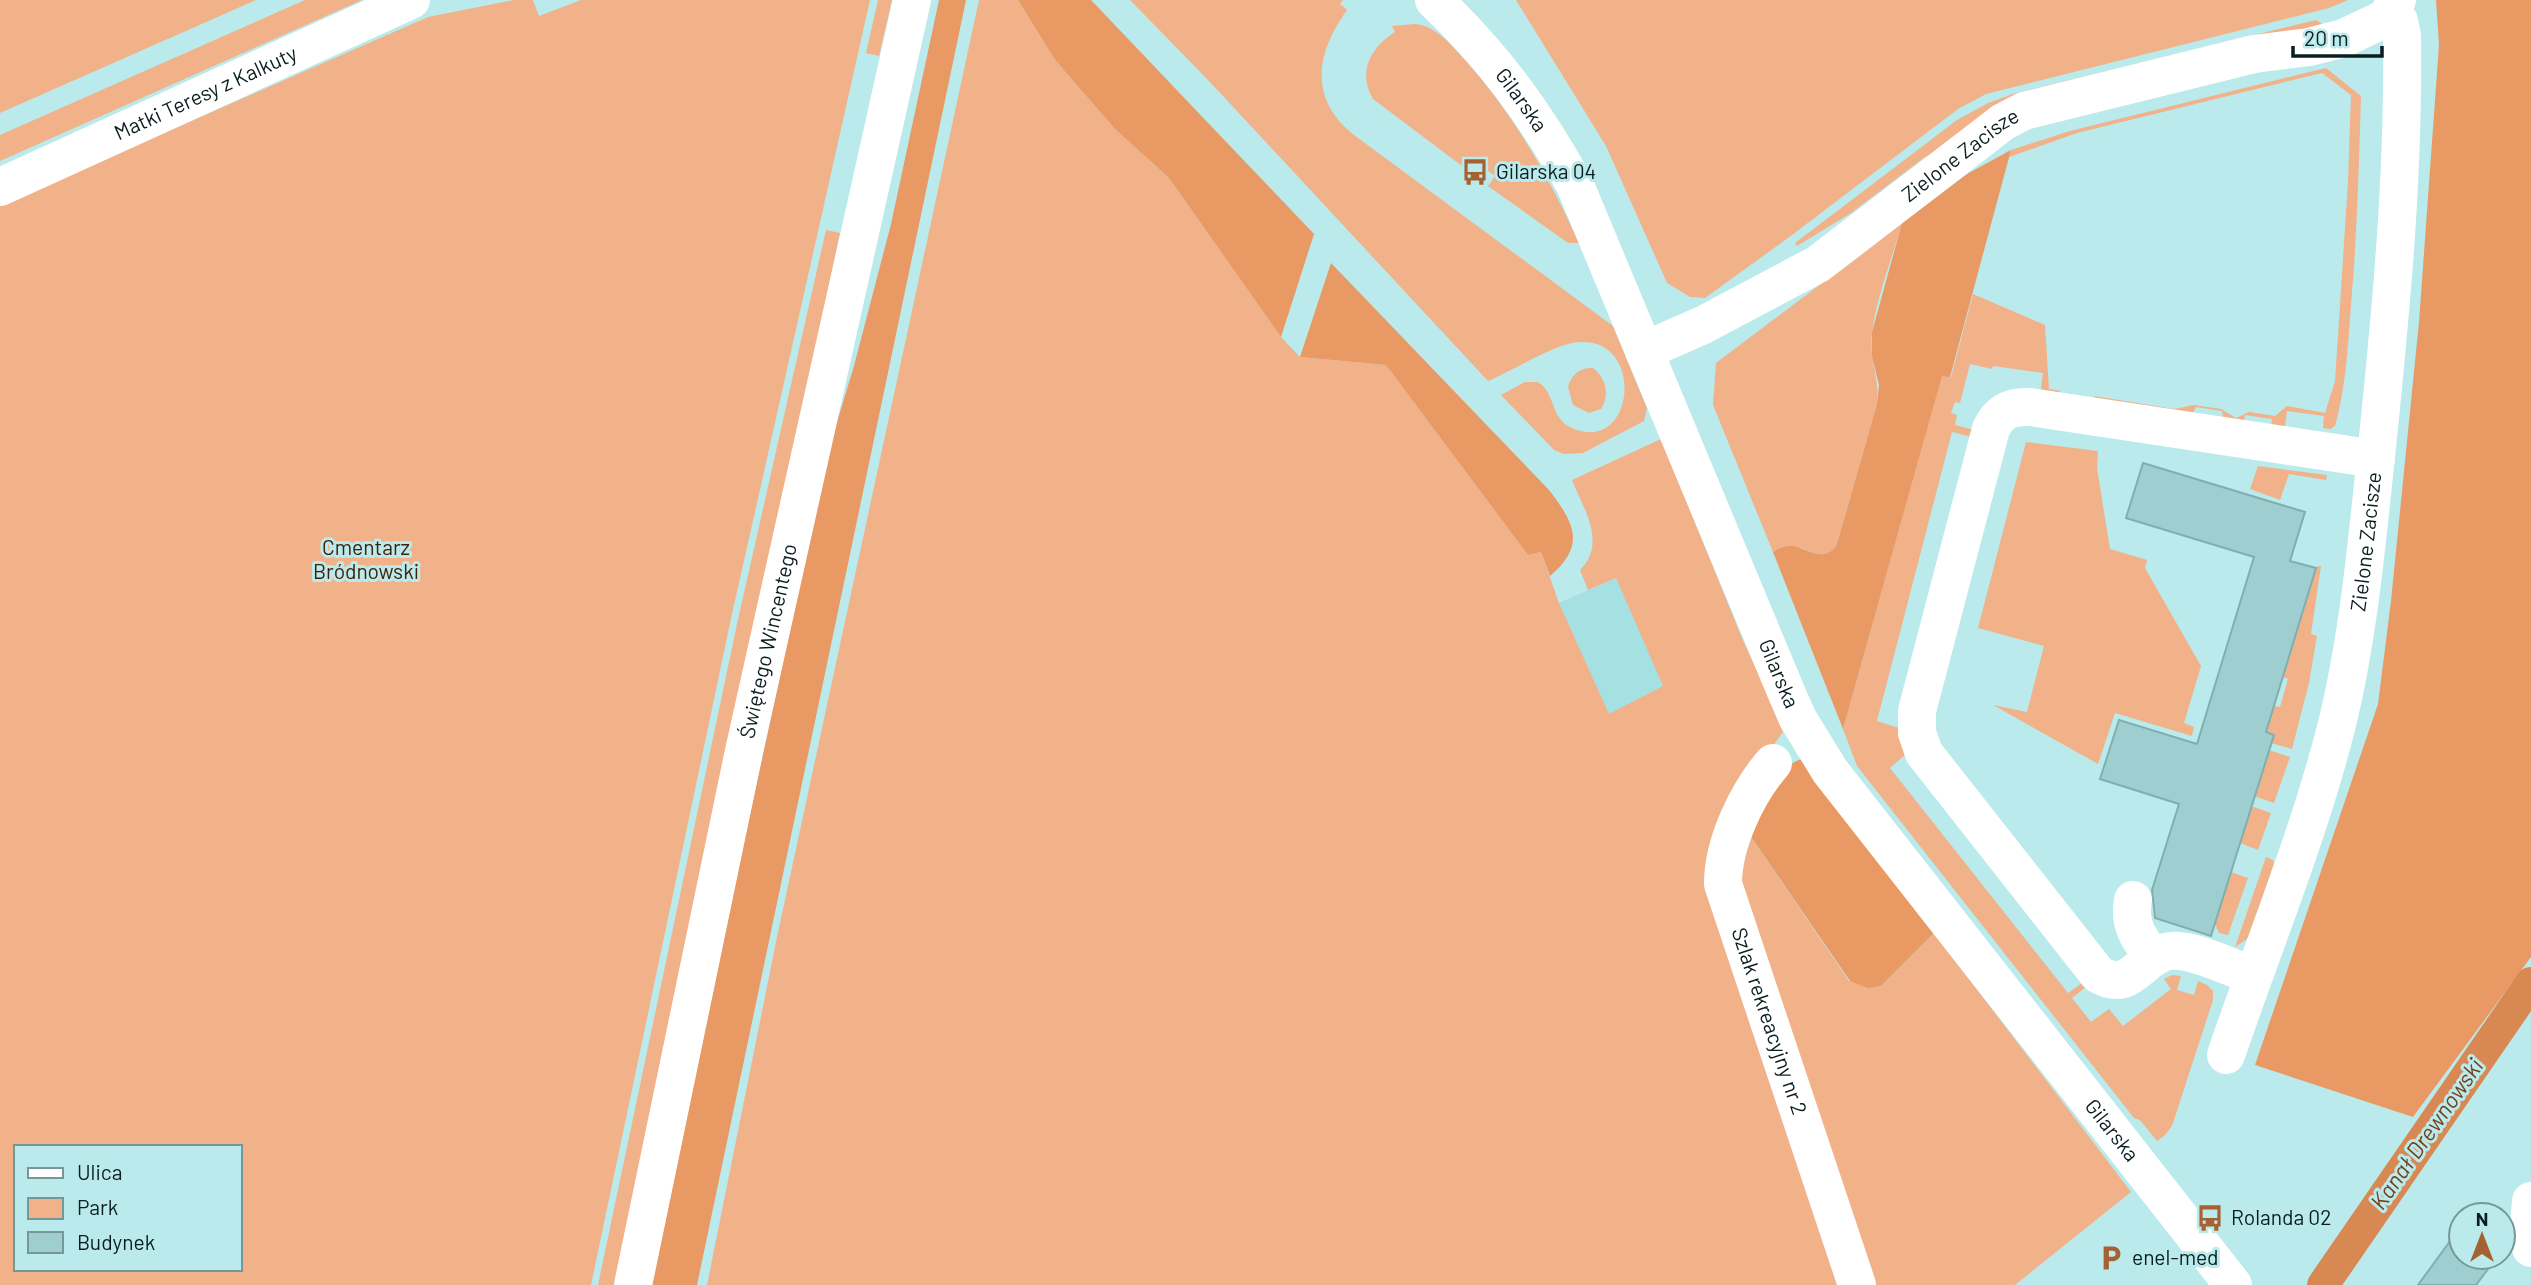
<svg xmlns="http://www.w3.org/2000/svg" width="2531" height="1285" viewBox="0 0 2531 1285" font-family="Barlow,sans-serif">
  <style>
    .built { fill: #a5e0e3 }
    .green { fill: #f1b289; fill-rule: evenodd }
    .forest { fill: #e99963 }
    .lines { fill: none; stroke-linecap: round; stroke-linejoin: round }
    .canal { stroke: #d88953; stroke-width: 32 }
    .building { fill: #9eced0; stroke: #80afb1; stroke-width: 2 }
    .minor { stroke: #fff; stroke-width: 38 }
    .labels { text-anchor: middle; stroke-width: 6; stroke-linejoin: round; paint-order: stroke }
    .street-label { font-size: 21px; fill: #0b1e1f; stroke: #baeaec }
    .poi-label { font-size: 21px; fill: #0b1e1f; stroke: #baeaec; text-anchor: start }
    .park-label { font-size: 21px; fill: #402008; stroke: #baeaec }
    .water-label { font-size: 23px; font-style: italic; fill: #76411a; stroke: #baeaec }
  </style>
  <rect width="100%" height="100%" fill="#baeaec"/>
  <path class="built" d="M 1616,578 L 1664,687 L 1609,715 L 1559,603 Z"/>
  <path class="green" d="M 0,0 L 256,0 L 0,113 Z
    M 305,0 L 362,0 L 0,161 L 0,135 Z
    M 514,0 L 533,0 L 539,16 L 581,0 L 870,0 L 730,623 L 591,1285 L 0,1285 L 0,205 L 428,17 ZM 16,1147 L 240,1147 L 240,1269 L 16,1269 Z
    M 878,0 L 892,0 L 879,56 L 866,53 Z
    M 979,0 L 1018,0 L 1055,60 L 1115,129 L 1169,178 L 1281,337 L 1300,357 L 1386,365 L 1528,555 L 1541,552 L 1559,603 L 1609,714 L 1663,686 L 1616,578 L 1588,590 L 1580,570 C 1607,543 1584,510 1572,480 L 1661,439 L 1744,643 L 1785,729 L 1740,793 L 1719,859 L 1849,1285 L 707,1285 L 777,937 Z
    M 1130,0 L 1343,0 L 1340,4 L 1347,10 C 1316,53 1308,98 1354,135 L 1613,326 L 1647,408 L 1644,421 L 1583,453 L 1564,454 L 1554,450 L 1501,395 L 1525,382 L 1538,382 C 1556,393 1550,419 1572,428 C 1637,457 1647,329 1572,343 C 1551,347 1509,372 1488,381 L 1209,81 Z
    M 1516,0 L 2348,0 L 2329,8 L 1986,94 L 1958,109 L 1788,238 L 1705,298 L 1690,297 L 1667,283 L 1606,146 Z
    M 2316,20 L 2321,23 L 2323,29 L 1936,160 L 1925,157 L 1851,213 L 1797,246 L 1795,243 L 1957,120 L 1988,103 L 2013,94 Z
    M 1415,24 C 1437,26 1452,46 1466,61 C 1514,115 1549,177 1579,243 L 1568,243 L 1488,186 L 1495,176 L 1469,157 L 1462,166 L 1373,99 C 1357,72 1371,47 1395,32 L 1392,26 Z
    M 2326,68 L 2361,96 C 2359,166 2357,235 2351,305 C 2348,345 2346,387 2335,426 L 2330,429 L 2323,428 L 2324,416 L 2287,411 L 2284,433 L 2271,431 L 2272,419 L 2245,415 L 2243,427 L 2223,417 L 2222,411 L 2196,407 L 2193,413 L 2099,402 L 2094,396 L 2174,409 L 2194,405 L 2221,409 L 2236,418 L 2249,412 L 2275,416 L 2287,406 L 2325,413 L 2335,381 L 2348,182 L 2351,95 L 2322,73 L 2077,133 L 2009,157 L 2011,150 L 2070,131 Z
    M 1902,223 C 1893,255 1875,302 1872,334 C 1869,358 1880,380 1877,404 L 1837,544 C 1827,561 1815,553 1802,548 C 1792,546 1781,548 1773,552 L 1713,405 L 1716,363 Z
    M 826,230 L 840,233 L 618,1285 L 598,1285 L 737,624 Z
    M 1973,294 L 2045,325 L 2049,389 L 2061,391 L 2054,395 L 2040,396 L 2043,373 L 1993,366 L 1992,369 L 1970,364 L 1960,403 L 1955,402 L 1951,413 L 1957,415 L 1955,425 L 1974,430 L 1972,437 L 1952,432 L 1877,721 L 1899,728 L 1907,753 L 1890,768 L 2068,993 L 2085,981 L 2087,986 L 2072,998 L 2091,1022 L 2109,1009 L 2123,1026 L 2171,989 L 2164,979 L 2172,975 L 2181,976 L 2177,990 L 2194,995 L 2198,981 L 2207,985 L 2213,991 L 2213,1000 L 2172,1126 L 2165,1135 L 2157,1141 L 2140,1120 L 2134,1118 L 1857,766 L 1843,729 L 1942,375 L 1951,377 Z
    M 1593,368 C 1606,378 1610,395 1601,409 L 1589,413 L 1573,405 L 1568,387 C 1571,375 1580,367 1593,368 Z
    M 2026,442 L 2098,451 L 2097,468 L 2110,549 L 2147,560 L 2145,568 L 2201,666 L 2184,723 L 2194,727 L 2192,736 L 2115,713 L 2098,764 L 1993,705 L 2027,712 L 2044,646 L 1978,628 Z
    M 2258,466 L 2327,475 L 2326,480 L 2289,474 L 2280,500 L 2250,489 Z
    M 2321,566 L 2311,634 L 2317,636 L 2309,683 L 2292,749 L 2271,743 L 2274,735 L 2266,732 L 2274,706 L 2280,707 L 2288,679 L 2283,677 L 2316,567 Z
    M 2269,750 L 2290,757 L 2274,803 L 2254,796 Z
    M 2251,806 L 2271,813 L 2258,850 L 2240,843 Z
    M 1743,825 L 1849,981 L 1881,986 L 1934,933 L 2131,1192 L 2015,1285 L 1865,1285 L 1731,872 Z
    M 2266,857 L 2273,860 L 2274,863 L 2250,937 L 2235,947 Z
    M 2231,872 L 2248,878 L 2228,935 L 2219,933 L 2215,924 Z"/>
  <path class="forest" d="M 939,0 L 966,0 L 697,1285 L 652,1285 L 740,861 L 830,445 L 854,366 L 891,224 Z
    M 1018,0 L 1091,0 L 1314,234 L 1281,337 L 1169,178 L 1115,129 L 1055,60 Z
    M 2436,0 L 2531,0 L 2531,957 L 2413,1117 L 2255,1065 L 2378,704 L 2391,601 L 2419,322 L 2439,45 Z
    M 2011,150 L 1950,377 L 1942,376 L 1843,729 L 1773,552 C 1778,549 1784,546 1790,546 C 1807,546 1824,566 1837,544 L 1877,404 L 1879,385 L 1872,356 L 1872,332 L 1902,223 L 1967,174 Z
    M 1331,263 L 1549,490 C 1575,524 1586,545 1550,576 L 1541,552 L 1528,555 L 1386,365 L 1300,357 Z
    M 1802,759 L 1934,933 L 1881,986 L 1868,988 L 1850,981 L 1743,825 C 1755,806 1780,764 1802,759 Z"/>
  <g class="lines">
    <path class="canal" d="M 2323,1285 L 2531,983"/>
  </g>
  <path class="building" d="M 2143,463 L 2305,512 L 2290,561 L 2316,568 L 2266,732 L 2274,735 L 2211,936 L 2155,918 L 2152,890 L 2179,804 L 2100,779 L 2119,720 L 2197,744 L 2254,557 L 2126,518 Z
    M 2461,1226 L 2461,1257 L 2497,1257 L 2476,1285 L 2418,1285 Z"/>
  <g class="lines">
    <g class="minor">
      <path id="s1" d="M 1434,0 C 1494,57 1535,113 1575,185 L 1787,694 L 1798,719 L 1830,771 L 2233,1285"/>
      <path id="s2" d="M 0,187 L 411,0"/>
      <path id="s3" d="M 1644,351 L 1703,325 L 1818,264 L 2003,122 L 2024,111 L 2254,54 L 2309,47 L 2344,38 L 2386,18 L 2397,0"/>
      <path id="s4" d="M 1773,763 C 1747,793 1723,843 1723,884 L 1857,1285"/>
      <path d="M 2133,900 C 2128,924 2139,939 2153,957"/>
      <path d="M 2253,976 C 2232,968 2192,948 2170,951 C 2140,955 2132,995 2098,974 L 1924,753 L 1917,733 L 1917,711 L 1991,429 C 1999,411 2011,406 2030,407 L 2376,459"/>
      <path id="s5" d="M 2226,1055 C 2263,946 2309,836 2337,724 C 2359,634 2367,540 2377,447 C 2391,311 2404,174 2402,36 L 2399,21 L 2390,14"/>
      <path d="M 2531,1201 L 2528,1232 L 2531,1248"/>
      <path id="s6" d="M 633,1285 L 744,751 L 912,0"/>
    </g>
  </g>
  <defs>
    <symbol id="bus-bare" viewBox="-9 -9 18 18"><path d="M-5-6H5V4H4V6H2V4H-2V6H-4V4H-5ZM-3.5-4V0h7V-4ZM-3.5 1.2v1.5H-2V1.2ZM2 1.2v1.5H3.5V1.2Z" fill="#a56131" stroke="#baeaec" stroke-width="2.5" paint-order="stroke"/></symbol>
    <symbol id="parking-bare" viewBox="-9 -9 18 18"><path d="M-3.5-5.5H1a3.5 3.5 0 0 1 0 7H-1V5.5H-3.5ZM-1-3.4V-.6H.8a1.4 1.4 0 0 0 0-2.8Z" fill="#a56131" stroke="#baeaec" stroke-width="2.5" paint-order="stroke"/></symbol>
  </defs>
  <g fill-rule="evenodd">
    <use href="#bus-bare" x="1456" y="153" width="38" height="38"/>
    <use href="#bus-bare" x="2191" y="1199" width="38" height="38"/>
    <use href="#parking-bare" x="2092" y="1239" width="38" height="38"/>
  </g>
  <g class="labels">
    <g class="street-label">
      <text dy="7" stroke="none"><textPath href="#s2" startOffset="226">Matki Teresy z Kalkuty</textPath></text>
      <text dy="7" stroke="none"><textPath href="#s1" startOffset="133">Gilarska</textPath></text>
      <text dy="7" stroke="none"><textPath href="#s3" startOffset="374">Zielone Zacisze</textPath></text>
      <text dy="7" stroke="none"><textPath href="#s5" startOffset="534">Zielone Zacisze</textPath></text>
      <text dy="7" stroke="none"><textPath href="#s6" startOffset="658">Świętego Wincentego</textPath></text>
      <text dy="7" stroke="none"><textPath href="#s1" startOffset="763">Gilarska</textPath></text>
      <text dy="7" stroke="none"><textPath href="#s4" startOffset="278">Szlak rekreacyjny nr 2</textPath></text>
      <text dy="7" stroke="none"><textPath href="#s1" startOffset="1330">Gilarska</textPath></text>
    </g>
    <g class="poi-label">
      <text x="1496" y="179">Gilarska 04</text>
      <text x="2231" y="1225">Rolanda 02</text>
      <text x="2132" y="1265">enel-med</text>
    </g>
    <g class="park-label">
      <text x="366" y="555">Cmentarz<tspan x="366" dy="24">Bródnowski</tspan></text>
    </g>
    <g class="water-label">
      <text transform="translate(2427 1134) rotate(-55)" y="8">Kanał Drewnowski</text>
    </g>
  </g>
  <rect x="14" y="1145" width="228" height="126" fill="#baeaec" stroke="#74989a" stroke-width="2"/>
  <rect x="28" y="1168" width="35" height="10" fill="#ffffff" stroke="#74989a" stroke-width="2"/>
  <text x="77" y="1180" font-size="21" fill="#0b1e1f">Ulica</text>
  <rect x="28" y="1198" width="35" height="21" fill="#f1b289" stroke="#74989a" stroke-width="2"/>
  <text x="77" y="1215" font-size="21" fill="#0b1e1f">Park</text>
  <rect x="28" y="1232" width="35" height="21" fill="#9eced0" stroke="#74989a" stroke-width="2"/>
  <text x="77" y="1250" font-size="21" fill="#0b1e1f">Budynek</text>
  <g transform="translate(2482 1236)"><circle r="33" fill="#baeaec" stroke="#74989a" stroke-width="2"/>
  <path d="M0-5L12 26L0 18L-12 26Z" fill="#a56131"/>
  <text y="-10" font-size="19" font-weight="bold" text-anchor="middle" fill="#0b1e1f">N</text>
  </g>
  <path d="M2293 46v10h89v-10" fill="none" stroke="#0b1e1f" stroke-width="3.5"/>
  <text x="2304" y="46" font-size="21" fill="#0b1e1f" stroke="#baeaec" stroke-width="5" paint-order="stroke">20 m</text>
</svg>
